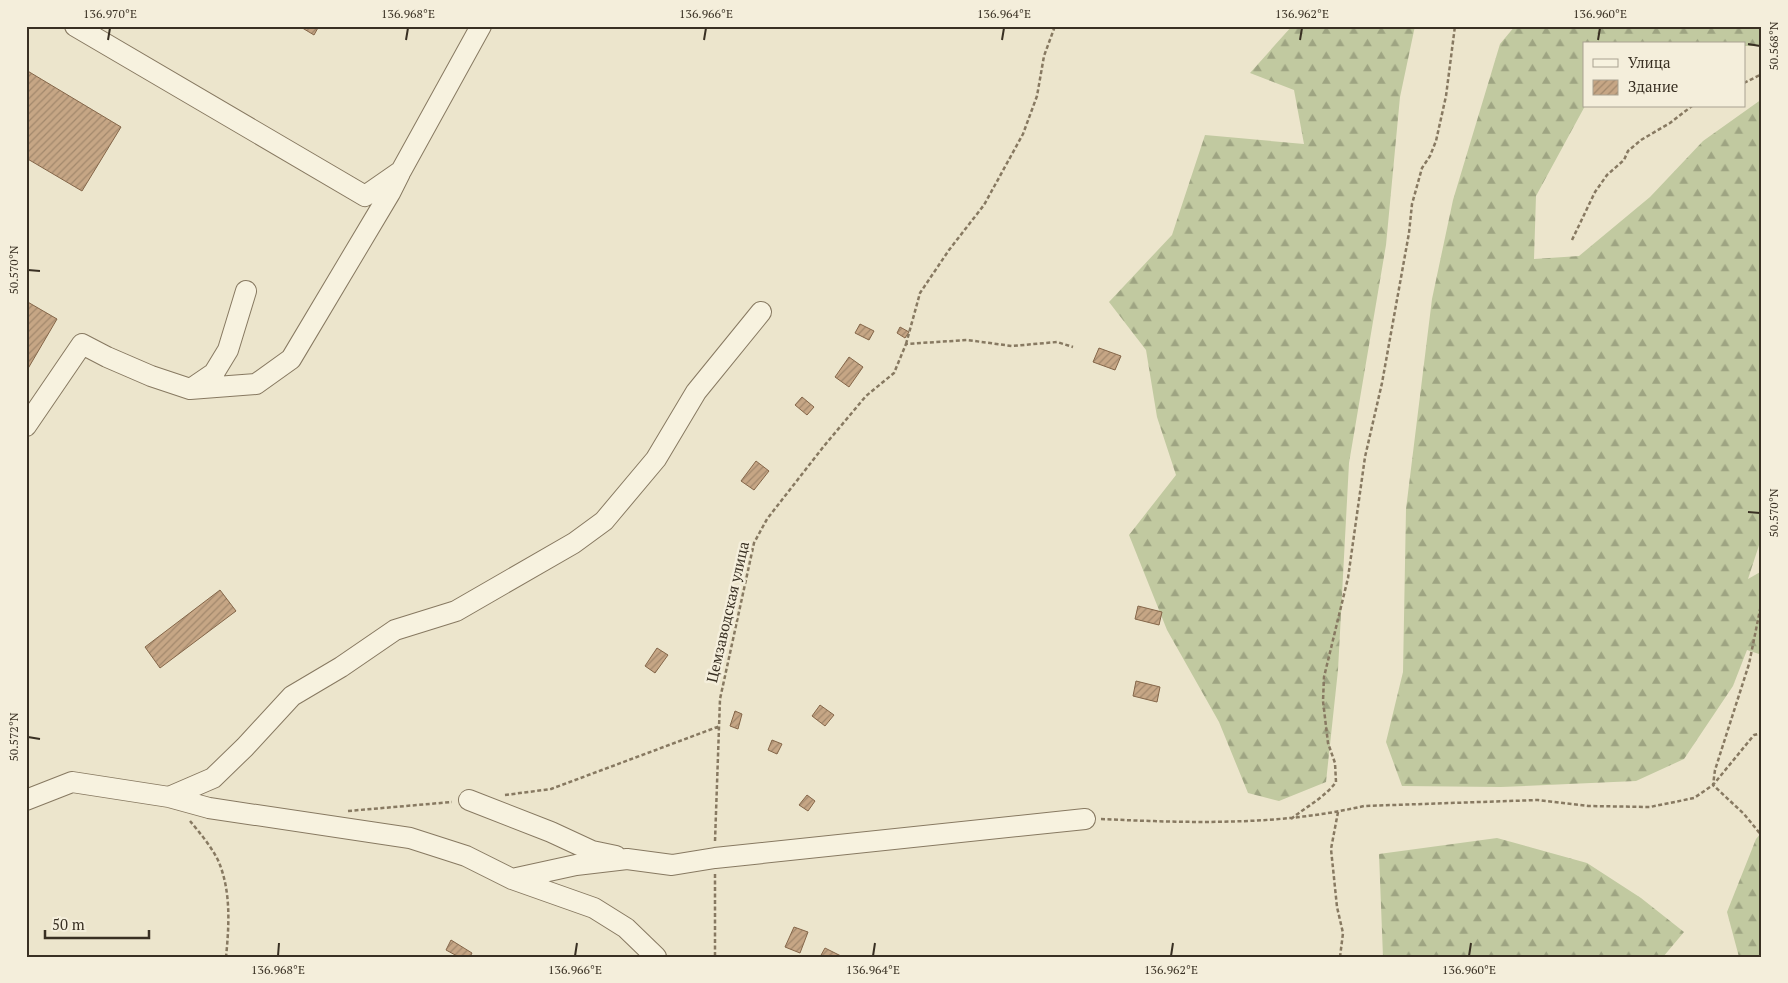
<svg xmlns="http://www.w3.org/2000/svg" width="1788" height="983" viewBox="0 0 1788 983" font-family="'PT Serif',serif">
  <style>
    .forest { fill: url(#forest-firs) }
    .building { fill: url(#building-hatch); stroke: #846649 }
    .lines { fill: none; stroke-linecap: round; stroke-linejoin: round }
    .minor-casing { stroke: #877961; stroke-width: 22 }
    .path { stroke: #877961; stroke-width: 2.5; stroke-dasharray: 4 2.5; stroke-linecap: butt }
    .minor { stroke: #f7f2df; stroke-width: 20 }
    .ticks { fill: none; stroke: #393023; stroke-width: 2 }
    .labels { text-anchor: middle; stroke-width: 5; stroke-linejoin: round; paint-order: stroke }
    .street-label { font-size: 15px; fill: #393023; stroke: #f4eedb }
    .neatline { fill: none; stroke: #393023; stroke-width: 2 }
    .ticks-label { font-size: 12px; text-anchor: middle; fill: #393023 }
  </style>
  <defs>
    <pattern id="forest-firs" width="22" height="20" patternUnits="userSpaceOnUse" patternTransform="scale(1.25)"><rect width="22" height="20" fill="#c1c9a0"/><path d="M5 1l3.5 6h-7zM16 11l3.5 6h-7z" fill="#9ea482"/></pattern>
    <pattern id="building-hatch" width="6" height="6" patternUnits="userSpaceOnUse" patternTransform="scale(1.25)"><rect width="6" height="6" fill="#c6a685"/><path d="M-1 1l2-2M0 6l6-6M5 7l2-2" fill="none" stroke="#a2886c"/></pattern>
  </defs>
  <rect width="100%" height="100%" fill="#ece5cc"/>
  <path class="forest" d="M 1292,26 L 1415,26 L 1400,97 L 1386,245 L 1349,463 L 1338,670 L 1326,782 L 1279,801 L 1248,793 L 1219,722 L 1167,630 L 1129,535 L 1176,475 L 1157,417 L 1146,350 L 1109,302 L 1172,235 L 1205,135 L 1304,144 L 1294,90 L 1250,73 Z
    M 1515,26 L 1762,26 L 1762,46 L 1744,46 L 1744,44 L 1584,44 L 1585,106 L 1536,196 L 1534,259 L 1579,256 L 1650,197 L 1703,141 L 1762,99 L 1762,536 L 1748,579 L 1762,571 L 1762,655 L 1747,650 L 1733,686 L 1684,759 L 1636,781 L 1501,787 L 1402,786 L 1386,742 L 1403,672 L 1406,509 L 1432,299 L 1453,200 L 1500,44 Z
    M 1762,832 L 1762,957 L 1739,957 L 1727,912 L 1756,839 Z
    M 1497,838 L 1587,863 L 1641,898 L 1684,932 L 1663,957 L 1383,957 L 1379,854 Z"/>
  <path class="building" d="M 299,26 L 319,26 L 314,35 Z
    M 26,70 L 121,127 L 82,191 L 26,158 Z
    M 26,301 L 57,319 L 26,372 Z
    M 860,324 L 874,331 L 869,340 L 855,333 Z
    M 900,327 L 909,332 L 905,338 L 897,333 Z
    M 1099,348 L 1121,356 L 1115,370 L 1093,362 Z
    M 849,357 L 863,367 L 849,387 L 835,377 Z
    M 802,397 L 814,407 L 807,415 L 795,405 Z
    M 756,461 L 769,471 L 754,490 L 741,481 Z
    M 220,590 L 236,611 L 160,668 L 145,647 Z
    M 1138,606 L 1162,612 L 1159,625 L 1135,619 Z
    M 657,648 L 668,655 L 655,673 L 645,666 Z
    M 1136,681 L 1160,687 L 1157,702 L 1133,696 Z
    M 820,705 L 834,715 L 825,726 L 812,716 Z
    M 735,711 L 742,714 L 738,729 L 730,726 Z
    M 772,740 L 782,744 L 777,754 L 768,750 Z
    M 807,795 L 815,801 L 808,811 L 799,805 Z
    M 794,927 L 808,932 L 800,953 L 785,947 Z
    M 451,940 L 472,953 L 470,957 L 459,957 L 446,950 Z
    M 825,948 L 841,956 L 840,957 L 820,957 Z"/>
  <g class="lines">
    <defs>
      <path id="minor" d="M 75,26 L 365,196 L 401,171 L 481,26
        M 192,388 L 214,373 L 228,350 L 246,291
        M 26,426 L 82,344 L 107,357 L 151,376 L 190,389 L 256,384 L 291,359 L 390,193 L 400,173
        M 169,797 L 213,778 L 245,747 L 292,696 L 341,667 L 395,630 L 456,611 L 574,543 L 604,521 L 656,459 L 696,392 L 761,312
        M 26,800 L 72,782 L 169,797 L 209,808 L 410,838 L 466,856 L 512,879 L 594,908 L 626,928 L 656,957
        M 469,800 L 551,832 L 592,851 L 616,856
        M 512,879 L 576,865 L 627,859 L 672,865 L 715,858 L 1085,819"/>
    </defs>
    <use href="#minor" class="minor-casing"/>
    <path class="path" d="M 1744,83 L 1762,74
      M 1572,240 L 1595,192 L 1607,175 L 1624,160 L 1628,151 L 1641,140 L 1670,123 L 1692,106
      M 906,344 L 920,293 L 949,250 L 984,205 L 1023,134 L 1037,96 L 1044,56 L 1055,26
      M 1762,511 L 1762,522
      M 1762,575 L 1761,605 L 1749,664 L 1715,770 L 1713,785 L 1744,814 L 1762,836
      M 505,795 L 551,789 L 720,726
      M 348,811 L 452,802
      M 1338,812 L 1331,849 L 1337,907 L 1343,933 L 1340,957
      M 1101,819 C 1189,823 1278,826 1364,806 L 1538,800 L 1588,806 L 1650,807 L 1694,798 L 1713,785 L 1754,735 L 1762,733
      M 1291,819 C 1306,807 1325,797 1336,782 L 1335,763 L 1328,743 L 1323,701 L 1324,677 L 1348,578 L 1365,457 L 1382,383 L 1409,233 L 1412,204 L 1422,168 L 1430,156 L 1436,141 L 1446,96 L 1455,26
      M 190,821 C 200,833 215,851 220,865 C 231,894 229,927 226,957
      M 715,841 L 720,699 L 754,543 L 767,519 L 824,446 L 866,396 L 894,373 L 906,344 L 967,340 L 1012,346 L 1057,342 L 1073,347
      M 715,874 L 715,957"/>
    <use href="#minor" class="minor"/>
  </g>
  <path class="ticks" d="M 108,40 L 110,28M 406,40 L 408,28M 704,40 L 706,28M 1002,40 L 1004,28M 1300,40 L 1302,28M 1598,40 L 1600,28M 1748,44 L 1760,46M 28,270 L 40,271M 1748,512 L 1760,513M 28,737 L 40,739M 278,956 L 279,943M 575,956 L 577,943M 873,956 L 875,943M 1171,956 L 1173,943M 1469,956 L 1471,943"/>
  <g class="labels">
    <g class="street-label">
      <text transform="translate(728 612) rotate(-77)" y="5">Цемзаводская улица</text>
    </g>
  </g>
  <rect width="1788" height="983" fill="none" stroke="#f4eedb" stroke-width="55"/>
  <rect x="1583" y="42" width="162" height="65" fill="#f4eedb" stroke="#a9a291"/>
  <rect x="1593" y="59" width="25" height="8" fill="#f7f2df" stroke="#a9a291"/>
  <text x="1628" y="68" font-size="15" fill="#393023">Улица</text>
  <rect x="1593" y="80" width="25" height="15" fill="url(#building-hatch)" stroke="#a9a291"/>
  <text x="1628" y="92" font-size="15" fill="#393023">Здание</text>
  <path d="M45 930v8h104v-8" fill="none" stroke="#393023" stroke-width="2.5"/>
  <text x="52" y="930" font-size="15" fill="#393023" stroke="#f4eedb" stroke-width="4" paint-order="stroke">50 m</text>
  <rect x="28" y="28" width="1732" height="928" class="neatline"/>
  <g class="ticks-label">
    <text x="110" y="18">136.970°E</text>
    <text x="408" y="18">136.968°E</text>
    <text x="706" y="18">136.966°E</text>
    <text x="1004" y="18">136.964°E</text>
    <text x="1302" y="18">136.962°E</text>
    <text x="1600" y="18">136.960°E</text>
    <text transform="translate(1774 46) rotate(-90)" y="4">50.568°N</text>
    <text transform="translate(14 270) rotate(-90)" y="4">50.570°N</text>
    <text transform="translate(1774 513) rotate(-90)" y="4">50.570°N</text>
    <text transform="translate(14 737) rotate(-90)" y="4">50.572°N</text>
    <text x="278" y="974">136.968°E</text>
    <text x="575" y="974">136.966°E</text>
    <text x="873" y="974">136.964°E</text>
    <text x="1171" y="974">136.962°E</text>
    <text x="1469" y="974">136.960°E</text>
  </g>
</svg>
